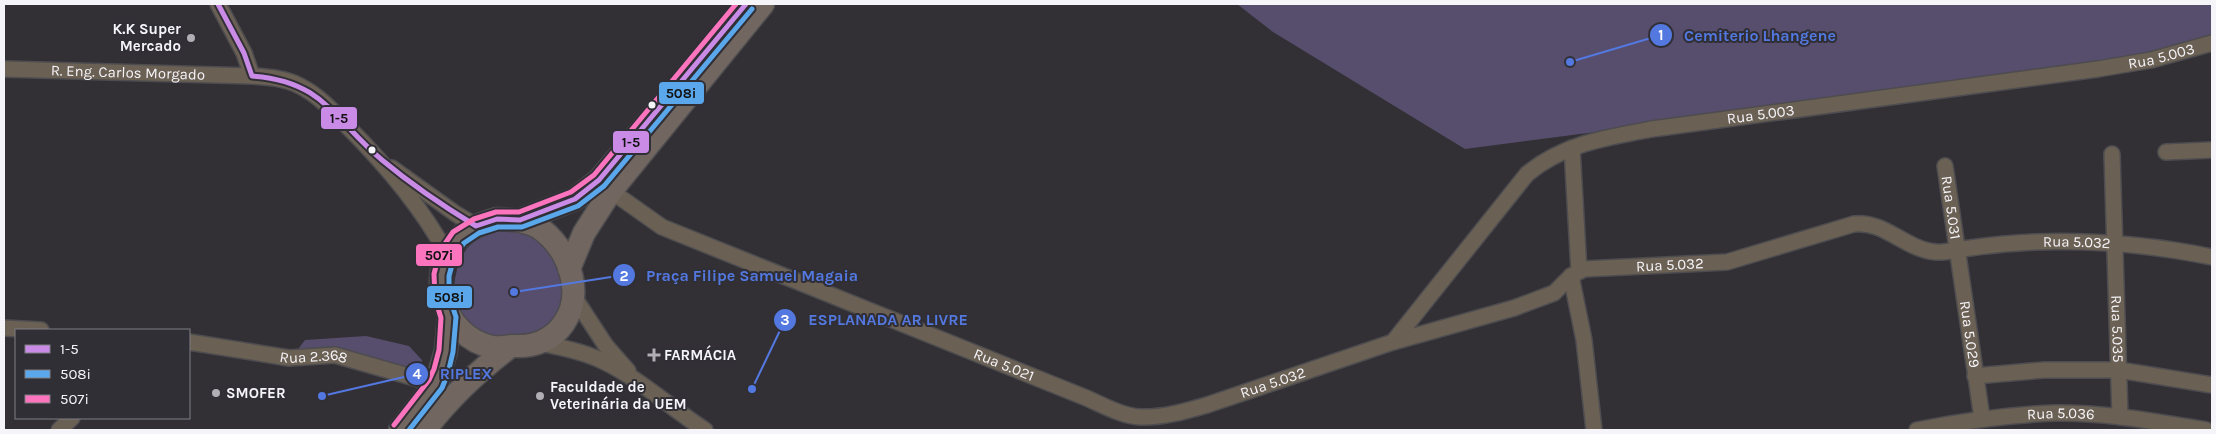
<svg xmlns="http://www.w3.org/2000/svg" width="2216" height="434" viewBox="0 0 2216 434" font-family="Karla,sans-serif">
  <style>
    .green { fill: #574d6c }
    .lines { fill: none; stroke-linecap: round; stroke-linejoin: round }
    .minor-casing { stroke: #4d4c4f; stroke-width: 18 }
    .highway-casing { stroke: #4d4c4f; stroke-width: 25 }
    .minor { stroke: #6b6054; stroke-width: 15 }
    .highway { stroke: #726760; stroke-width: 22 }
    .bus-1-casing { stroke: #312f36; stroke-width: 9 }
    .bus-2-casing { stroke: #312f36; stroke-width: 9 }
    .bus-3-casing { stroke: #312f36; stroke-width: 9 }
    .bus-1 { stroke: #ca8be6; stroke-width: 5 }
    .bus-2 { stroke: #5aa8eb; stroke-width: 5 }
    .bus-3 { stroke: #fc73be; stroke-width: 5 }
    .poi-dot { fill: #b1afb4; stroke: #312f36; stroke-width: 2 }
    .bus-dot { fill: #f5f4f8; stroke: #312f36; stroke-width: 2 }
    .labels { text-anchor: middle; stroke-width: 4; stroke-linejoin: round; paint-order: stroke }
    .poi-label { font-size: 15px; font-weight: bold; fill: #f5f4f8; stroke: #312f36; text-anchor: start }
    .street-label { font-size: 15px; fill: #f5f4f8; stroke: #312f36 }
    .leader { fill: none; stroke: #5378e0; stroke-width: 2 }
    .callout-dot { fill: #5378e0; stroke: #312f36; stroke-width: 2 }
    .mark-label { font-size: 15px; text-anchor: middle; font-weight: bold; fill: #fff }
    .callout-label { font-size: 16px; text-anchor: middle; font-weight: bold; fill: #5378e0; stroke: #312f36; stroke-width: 4; stroke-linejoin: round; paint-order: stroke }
    .line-badge { stroke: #312f36; stroke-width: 2 }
    .pale-badge-label { font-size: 14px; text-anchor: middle; font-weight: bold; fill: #111 }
  </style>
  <rect width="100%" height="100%" fill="#323035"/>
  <path class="green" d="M 1237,4 L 2212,4 L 2212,38 L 2097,67 L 1465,149 L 1273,32 Z
    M 521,226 L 569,269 L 556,331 L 479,340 C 472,329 460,316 456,304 C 453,295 454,283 456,274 C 462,240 490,228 521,226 Z
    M 366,336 L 409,346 L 422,360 L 419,384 L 296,352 L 305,340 Z"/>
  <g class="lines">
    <defs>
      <g id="minor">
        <path d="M 218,4 L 244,53 L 252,76"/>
        <path id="s1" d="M 4,69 L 252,76 C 267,77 285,78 300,86 C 318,95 332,110 346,125 C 385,164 421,206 447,254"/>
        <path d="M 1572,148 L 1579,271"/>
        <path d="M 2166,152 L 2212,150"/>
        <path id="s2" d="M 2112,154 L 2120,417"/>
        <path id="s3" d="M 1945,166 L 1982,418"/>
        <path d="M 392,168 L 456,214 L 476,226"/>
        <path id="s4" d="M 611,191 L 662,227 L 1084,397 C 1101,404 1121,416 1140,417 C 1162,418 1186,411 1207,405 L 1393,342 L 1514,308 L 1554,293 L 1571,276 L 1584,269 L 1727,262 L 1854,224 C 1884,220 1906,250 1936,252 C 1947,253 1959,249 1970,248 C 1991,245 2013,243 2034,242 C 2095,240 2153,245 2212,257"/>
        <path d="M 1571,276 L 1584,340 L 1594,430"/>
        <path d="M 574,297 L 606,346 L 628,371"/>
        <path d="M 4,328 L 41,330"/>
        <path id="s5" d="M 189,342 L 289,358 L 335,355 L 436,384"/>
        <path id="s6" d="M 1393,342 L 1527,174 C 1563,144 1607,137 1652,129 L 2098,69 L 2151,60 L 2212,43"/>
        <path d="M 540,343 C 559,347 577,350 596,358 C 636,375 669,407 705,430"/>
        <path d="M 1975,376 L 2044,370 L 2119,370 L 2212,385"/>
        <path d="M 59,430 L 72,418"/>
        <path id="s7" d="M 1917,430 C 1963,421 2007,415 2054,413 C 2105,412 2156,422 2206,430"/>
      </g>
      <path id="highway" d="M 497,219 C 511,220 525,220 538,227 C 568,247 585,292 564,323 C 553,340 534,347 515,346 C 508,346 499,348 492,347 C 443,337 423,271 460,237 C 471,227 484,223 497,219 Z
        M 520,220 L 575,199 L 599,180 L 673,93
        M 569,269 L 584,233 L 611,191 L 763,4
        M 400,430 L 436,384 L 446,351 L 449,317
        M 425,430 C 450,397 478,371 511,346"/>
    </defs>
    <use href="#minor" class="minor-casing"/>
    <use href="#highway" class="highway-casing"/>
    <use href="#minor" class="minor"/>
    <use href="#highway" class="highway"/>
    <defs>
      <path id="bus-1" d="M 218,4 L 244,53 L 252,76 C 324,81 333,119 382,160 C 412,185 443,206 476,226 L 497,219 L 520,220 L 575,199 L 599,180 L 746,4"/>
      <path id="bus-2" d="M 409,430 L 442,388 L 448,373 L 453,352 L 456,317 L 449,296 L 449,276 L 454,257 L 464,243 L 479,233 L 498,227 L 522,227 L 578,206 L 604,186 L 752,9"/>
      <path id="bus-3" d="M 394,425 L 429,380 L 434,369 L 439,350 L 441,318 L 435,298 L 434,274 L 440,251 L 453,232 L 474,219 L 496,212 L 519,212 L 571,192 L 594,175 L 736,4"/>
    </defs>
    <use href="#bus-1" class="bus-1-casing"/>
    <use href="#bus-2" class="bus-2-casing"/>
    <use href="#bus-3" class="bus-3-casing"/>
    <use href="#bus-1" class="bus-1"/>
    <use href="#bus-2" class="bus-2"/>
    <use href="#bus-3" class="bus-3"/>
  </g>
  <g class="poi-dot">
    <circle cx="191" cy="38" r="5"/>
    <path d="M651.5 347.5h5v5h5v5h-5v5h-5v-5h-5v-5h5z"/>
    <circle cx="216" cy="393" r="5"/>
    <circle cx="540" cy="396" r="5"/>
  </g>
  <g class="bus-dot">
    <circle cx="652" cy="105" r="4.5"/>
    <circle cx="372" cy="150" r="4.5"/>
  </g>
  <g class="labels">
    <g class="poi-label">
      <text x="181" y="34" text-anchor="end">K.K Super<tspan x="181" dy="17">Mercado</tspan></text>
      <text x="664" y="360">FARMÁCIA</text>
      <text x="550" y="392">Faculdade de<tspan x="550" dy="17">Veterinária da UEM</tspan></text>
      <text x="226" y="398">SMOFER</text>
    </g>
    <g class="street-label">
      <text dy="5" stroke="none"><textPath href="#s6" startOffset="864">Rua 5.003</textPath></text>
      <text dy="5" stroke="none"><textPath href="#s1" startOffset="124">R. Eng. Carlos Morgado</textPath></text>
      <text dy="5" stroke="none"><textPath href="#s6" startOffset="459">Rua 5.003</textPath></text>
      <text dy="5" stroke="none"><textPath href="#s3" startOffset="42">Rua 5.031</textPath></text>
      <text dy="5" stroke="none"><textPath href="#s4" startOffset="1554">Rua 5.032</textPath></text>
      <text dy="5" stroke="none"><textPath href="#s4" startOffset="1135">Rua 5.032</textPath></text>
      <text dy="5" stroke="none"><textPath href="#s2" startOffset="175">Rua 5.035</textPath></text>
      <text dy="5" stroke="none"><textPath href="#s3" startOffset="170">Rua 5.029</textPath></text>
      <text dy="5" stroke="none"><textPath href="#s5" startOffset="126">Rua 2.368</textPath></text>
      <text dy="5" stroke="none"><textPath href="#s4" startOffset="431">Rua 5.021</textPath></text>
      <text dy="5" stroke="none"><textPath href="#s4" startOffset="715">Rua 5.032</textPath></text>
      <text dy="5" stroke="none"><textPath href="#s7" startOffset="145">Rua 5.036</textPath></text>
    </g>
  </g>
  <path class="leader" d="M1570 62L1661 35M514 292L624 275M752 389L785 320M322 396L417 374"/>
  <g class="callout-dot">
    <circle cx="1570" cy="62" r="5"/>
    <circle cx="514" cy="292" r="5"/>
    <circle cx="752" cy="389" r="5"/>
    <circle cx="322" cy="396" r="5"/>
    <circle cx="1661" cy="35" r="12"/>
    <circle cx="624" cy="275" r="12"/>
    <circle cx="785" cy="320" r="12"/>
    <circle cx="417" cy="374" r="12"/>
  </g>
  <g class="mark-label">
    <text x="1661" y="40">1</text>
    <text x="624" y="281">2</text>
    <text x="785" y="325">3</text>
    <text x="417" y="379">4</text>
  </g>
  <g class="callout-label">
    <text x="1760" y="41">Cemiterio Lhangene</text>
    <text x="752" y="281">Praça Filipe Samuel Magaia</text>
    <text x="888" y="325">ESPLANADA AR LIVRE</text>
    <text x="466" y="379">RIPLEX</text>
  </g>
  <g class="line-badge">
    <rect x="658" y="81" width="47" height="24" rx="5" fill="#5aa8eb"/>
    <rect x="320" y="106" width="38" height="24" rx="5" fill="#ca8be6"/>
    <rect x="612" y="130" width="38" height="24" rx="5" fill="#ca8be6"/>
    <rect x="415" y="243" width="48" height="24" rx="5" fill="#fc73be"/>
    <rect x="426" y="285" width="47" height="24" rx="5" fill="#5aa8eb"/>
  </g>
  <g class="pale-badge-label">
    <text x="681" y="98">508i</text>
    <text x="339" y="123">1-5</text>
    <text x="631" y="147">1-5</text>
    <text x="439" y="260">507i</text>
    <text x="449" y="302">508i</text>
  </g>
  <rect width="2216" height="434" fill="none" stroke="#f5f4f8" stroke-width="10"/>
  <rect x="15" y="329" width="175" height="90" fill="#312f36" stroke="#7f7e84"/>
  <rect x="25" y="345" width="25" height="8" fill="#ca8be6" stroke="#7f7e84"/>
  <text x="60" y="354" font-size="15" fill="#f5f4f8">1-5</text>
  <rect x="25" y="370" width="25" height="8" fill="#5aa8eb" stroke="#7f7e84"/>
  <text x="60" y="379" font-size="15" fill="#f5f4f8">508i</text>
  <rect x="25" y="395" width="25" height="8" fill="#fc73be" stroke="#7f7e84"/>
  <text x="60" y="404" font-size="15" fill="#f5f4f8">507i</text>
</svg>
